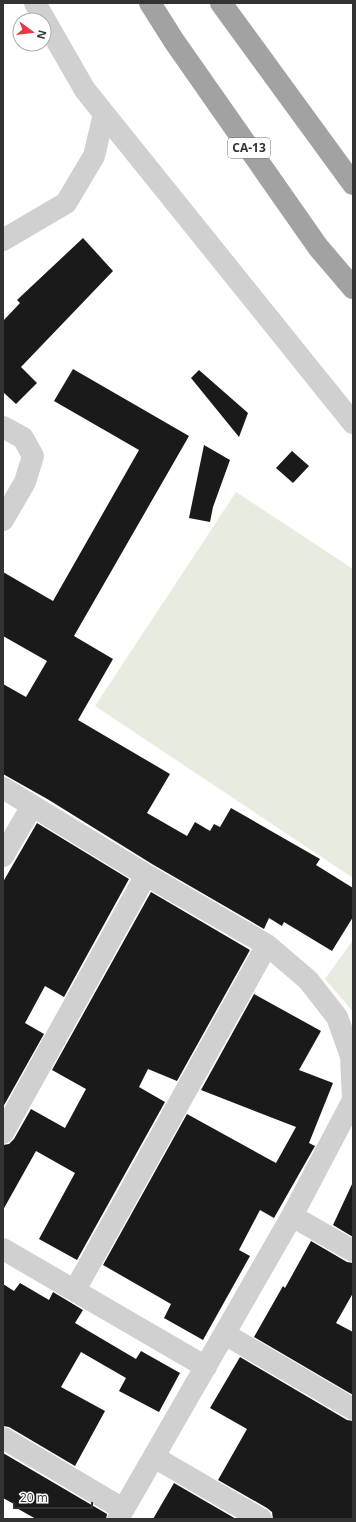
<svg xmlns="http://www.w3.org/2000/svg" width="356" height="1522" viewBox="0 0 356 1522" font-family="'Open Sans',sans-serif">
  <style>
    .green { fill: #e6ecdf }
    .building { fill: #1a1a1a }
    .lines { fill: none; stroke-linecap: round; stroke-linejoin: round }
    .minor { stroke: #d0d0d0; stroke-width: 22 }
    .trunk { stroke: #a2a2a2; stroke-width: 22 }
    .labels { text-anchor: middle; stroke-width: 4; stroke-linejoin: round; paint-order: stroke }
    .shield { fill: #fff; stroke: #707070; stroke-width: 1 }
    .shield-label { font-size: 12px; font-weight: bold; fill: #333 }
  </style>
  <rect width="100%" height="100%" fill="#fff"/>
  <path class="green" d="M 236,492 L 353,569 L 353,878 L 95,706 Z
    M 353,940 L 353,1012 L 325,979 Z"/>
  <path class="building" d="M 83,238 L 113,271 L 21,367 L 37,383 L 16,404 L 3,392 L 3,321 L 20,303 L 17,300 Z
    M 73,369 L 189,436 L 74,636 L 113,659 L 78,720 L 170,774 L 147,813 L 187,836 L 195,822 L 210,831 L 214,824 L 220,827 L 231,808 L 320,859 L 316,865 L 353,888 L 353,917 L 332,951 L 284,922 L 282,926 L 269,918 L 264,929 L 152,864 L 49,800 L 3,774 L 3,684 L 26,697 L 47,661 L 3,636 L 3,572 L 53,601 L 139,450 L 54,401 Z
    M 199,370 L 248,413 L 239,437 L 191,378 Z
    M 204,445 L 230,460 L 213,507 L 210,522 L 189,518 Z
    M 292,451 L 309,466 L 293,483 L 276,468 Z
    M 37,823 L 129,879 L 64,997 L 45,986 L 25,1023 L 44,1034 L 3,1107 L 3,882 Z
    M 151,892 L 250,950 L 177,1081 L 148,1069 L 139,1087 L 165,1102 L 77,1260 L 39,1239 L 75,1173 L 36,1151 L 3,1210 L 3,1145 L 9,1144 L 14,1139 L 31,1109 L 65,1128 L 86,1089 L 52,1070 Z
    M 254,994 L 321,1031 L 299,1070 L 333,1083 L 309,1143 L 315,1146 L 274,1218 L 260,1210 L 239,1250 L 250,1256 L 203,1340 L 164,1318 L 171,1304 L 103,1265 L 187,1114 L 276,1163 L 296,1127 L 201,1090 Z
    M 353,1182 L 353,1237 L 333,1225 Z
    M 311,1241 L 347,1262 L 353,1263 L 353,1293 L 336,1323 L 353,1332 L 353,1395 L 254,1337 L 283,1286 L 285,1288 Z
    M 20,1283 L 49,1300 L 53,1292 L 83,1310 L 75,1323 L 136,1359 L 141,1351 L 180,1373 L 159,1412 L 119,1391 L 126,1378 L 81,1352 L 61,1387 L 105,1411 L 75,1466 L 9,1427 L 3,1426 L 3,1284 L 14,1291 Z
    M 240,1357 L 347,1420 L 353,1421 L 353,1519 L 273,1519 L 272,1512 L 267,1508 L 218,1480 L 247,1429 L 210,1408 Z
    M 3,1453 L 107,1514 L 106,1519 L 36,1519 L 13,1506 L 14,1504 L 3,1498 Z
    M 174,1483 L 236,1519 L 153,1519 Z"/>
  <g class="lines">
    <path class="minor" d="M 35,3 L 85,90 L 353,423
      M 3,240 L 66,203 L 94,156 L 104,114
      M 3,427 L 23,438 L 33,456 L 25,482 L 3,520
      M 3,788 L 146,875 L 267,945 L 308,980 L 337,1017 L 351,1056 L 353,1100 L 292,1216 L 118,1519
      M 3,856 L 32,806
      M 3,1133 L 146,875
      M 292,1216 L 353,1251
      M 3,1249 L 206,1367
      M 75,1290 L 267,945
      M 225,1334 L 353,1409
      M 3,1438 L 123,1509
      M 154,1457 L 261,1519"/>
    <path class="trunk" d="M 150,3 L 174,41 L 318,247 L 353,288
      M 221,3 L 353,184"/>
  </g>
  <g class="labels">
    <rect class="shield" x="228" y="138" width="42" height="20" rx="3"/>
    <g class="shield-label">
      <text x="249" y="152">CA-13</text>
    </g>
  </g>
  <rect width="356" height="1522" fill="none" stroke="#333333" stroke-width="8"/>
  <g transform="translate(32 32) rotate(105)"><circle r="19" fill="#ffffff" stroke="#adadad"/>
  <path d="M0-3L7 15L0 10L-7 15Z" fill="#e63946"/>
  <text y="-6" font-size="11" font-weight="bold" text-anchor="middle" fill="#333333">N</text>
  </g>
  <path d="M14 1502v6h78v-6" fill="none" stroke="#333333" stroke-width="2"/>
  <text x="20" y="1502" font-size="12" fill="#333333" stroke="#ffffff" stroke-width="3" paint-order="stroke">20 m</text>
</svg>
